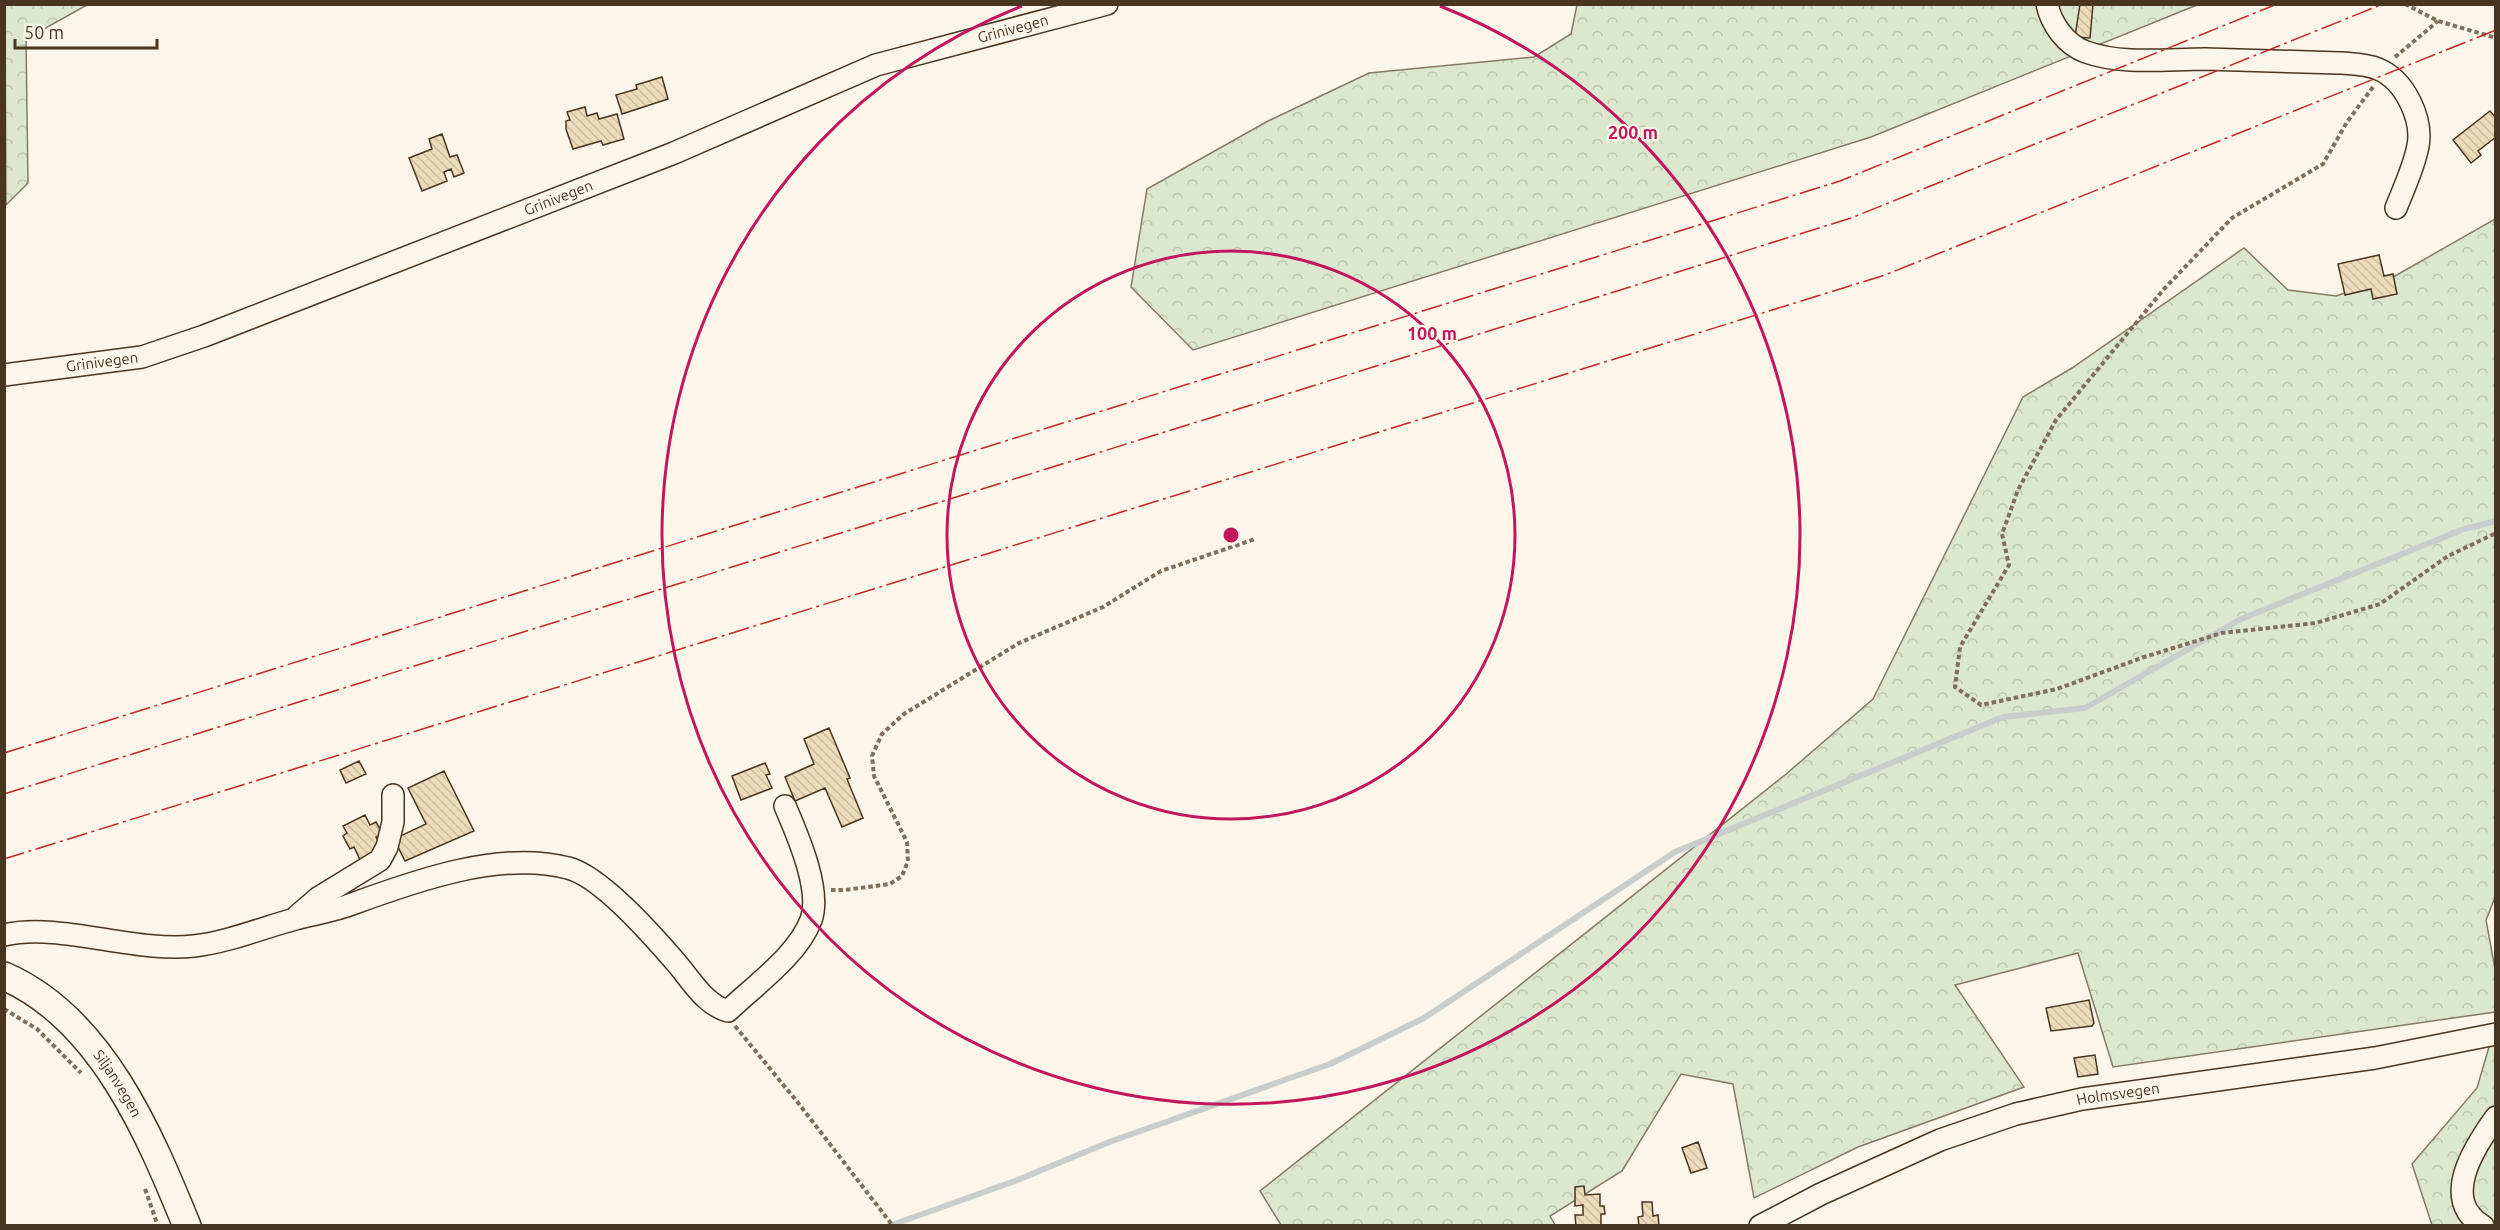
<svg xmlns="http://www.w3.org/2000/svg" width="2500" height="1230" viewBox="0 0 2500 1230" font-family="Ubuntu,sans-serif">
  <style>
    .forest { fill: url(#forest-crowns); stroke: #887966; stroke-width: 1.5 }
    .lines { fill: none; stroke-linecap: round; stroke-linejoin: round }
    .stream { stroke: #c9cecd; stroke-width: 6 }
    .building { fill: url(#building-back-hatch); stroke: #4a3520; stroke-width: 1.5 }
    .minor-casing { stroke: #4a3520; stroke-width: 24 }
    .major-casing { stroke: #4a3520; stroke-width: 30 }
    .path { stroke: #7f6f5c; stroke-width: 4; stroke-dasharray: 4.5 3; stroke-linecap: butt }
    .minor { stroke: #fbf6e9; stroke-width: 21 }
    .major { stroke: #fbf6e9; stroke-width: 27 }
    .power { stroke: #c62828; stroke-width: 1.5; stroke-dasharray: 21 4.5 3 4.5; stroke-linecap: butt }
    .ring { fill: none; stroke: #c2185b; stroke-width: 3 }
    .labels { text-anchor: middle; stroke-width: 4.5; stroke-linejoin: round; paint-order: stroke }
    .street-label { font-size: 15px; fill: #4a3520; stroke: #fbf6e9 }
    .centre { fill: #c2185b; stroke: #fbf6e9; stroke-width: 3 }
    .ring-label { font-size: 18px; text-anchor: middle; font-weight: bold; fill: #c2185b; stroke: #fbf6e9; stroke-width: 4.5; stroke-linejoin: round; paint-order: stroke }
  </style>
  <defs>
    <pattern id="forest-crowns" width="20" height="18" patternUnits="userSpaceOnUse" patternTransform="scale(1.5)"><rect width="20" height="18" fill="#dce7d0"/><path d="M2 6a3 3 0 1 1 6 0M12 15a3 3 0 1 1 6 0" fill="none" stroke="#bec7b2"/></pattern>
    <pattern id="building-back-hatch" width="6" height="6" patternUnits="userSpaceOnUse" patternTransform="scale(1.5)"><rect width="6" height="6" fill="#ecdcbc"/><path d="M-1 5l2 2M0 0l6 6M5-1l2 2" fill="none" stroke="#ccbda1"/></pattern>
  </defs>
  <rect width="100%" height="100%" fill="#fbf6e9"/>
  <path class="forest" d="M 5,4 L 87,5 L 26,39 L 28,183 L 6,205 Z
    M 1577,5 L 2197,5 L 1871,137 L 1193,350 L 1131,287 L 1147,189 L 1268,121 L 1369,73 L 1534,57 L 1571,34 Z
    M 2495,219 L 2496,895 L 2486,920 L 2495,969 L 2495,1012 L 2113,1067 L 2078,953 L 1955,985 L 2024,1087 L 1858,1147 L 1754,1198 L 1733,1084 L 1681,1074 L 1622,1171 L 1550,1216 L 1555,1225 L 1281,1225 L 1260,1191 L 1785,775 L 1873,699 L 2023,397 L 2072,368 L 2244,248 L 2288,290 L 2336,296 L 2395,276 Z
    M 2495,1043 L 2495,1225 L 2432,1225 L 2412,1164 L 2477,1088 L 2489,1047 Z"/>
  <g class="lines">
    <path class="stream" d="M 889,1226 L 1015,1181 L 1112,1141 L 1330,1064 L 1424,1018 L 1675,852 L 2003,717 L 2085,708 L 2241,619 L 2464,529 L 2496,521"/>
  </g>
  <path class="building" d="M 2080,4 L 2093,4 L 2090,38 L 2075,37 Z
    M 662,77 L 668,99 L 622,114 L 616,95 L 637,89 L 636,85 Z
    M 585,107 L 587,116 L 597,113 L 599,119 L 617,114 L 624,139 L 603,145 L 601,141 L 573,149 L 566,129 L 566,121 L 570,120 L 567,112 Z
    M 2490,111 L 2496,118 L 2496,137 L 2478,151 L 2481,155 L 2471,163 L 2453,140 Z
    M 442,134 L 450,157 L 457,155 L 464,173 L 454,177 L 451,169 L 444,172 L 447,181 L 422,191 L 409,158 L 432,149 L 429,139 Z
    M 2379,255 L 2384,276 L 2393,274 L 2397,294 L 2373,299 L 2371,289 L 2345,295 L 2338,264 Z
    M 829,728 L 850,778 L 847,779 L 863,818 L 842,827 L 825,788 L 795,801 L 785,777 L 814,764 L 804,739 Z
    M 359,761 L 366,774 L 346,783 L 340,770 Z
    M 765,763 L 770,774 L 766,775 L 772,788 L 741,800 L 732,776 Z
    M 444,771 L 474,831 L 405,861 L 394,839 L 426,824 L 408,788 Z
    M 365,815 L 370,825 L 376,822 L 383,834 L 376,837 L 382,848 L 360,860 L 354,847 L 350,849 L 343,836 L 347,833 L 343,826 Z
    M 2089,1000 L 2094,1023 L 2092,1026 L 2051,1031 L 2046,1008 Z
    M 2095,1055 L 2098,1074 L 2078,1077 L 2074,1058 Z
    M 1698,1142 L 1707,1168 L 1691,1173 L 1682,1148 Z
    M 1584,1186 L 1585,1195 L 1600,1194 L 1600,1206 L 1604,1206 L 1605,1214 L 1601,1214 L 1601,1226 L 1576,1226 L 1575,1215 L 1583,1215 L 1583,1205 L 1575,1206 L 1575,1187 Z
    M 1642,1202 L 1652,1202 L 1653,1216 L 1658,1215 L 1659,1226 L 1639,1226 L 1638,1217 L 1643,1216 Z"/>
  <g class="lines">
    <defs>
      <g id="minor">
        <path d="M 2047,4 C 2051,24 2066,45 2086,52 C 2122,65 2167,59 2205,59 C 2250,60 2296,62 2342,63 C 2354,64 2367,64 2378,69 C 2405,80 2423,119 2418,146 C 2414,167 2404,188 2396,208"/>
        <path id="s1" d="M 4,375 L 142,357 L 204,336 L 674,153 L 876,65 L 1107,4"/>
        <path d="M 297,916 L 318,898 L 380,860 L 387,847 L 393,822 L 393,795"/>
        <path d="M 4,935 C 60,922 134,953 194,946 C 228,942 262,928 295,919 C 314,914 334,911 352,904 C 415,881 501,850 568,868 C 601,876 656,939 679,966 C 693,983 706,1005 728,1011 C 754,986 798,955 811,920 C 822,890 797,834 785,806"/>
        <path id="s2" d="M 1760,1226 L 1821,1194 L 1940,1140 L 2016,1114 L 2082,1099 L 2375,1058 L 2496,1034"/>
        <path d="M 2483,1226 C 2439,1200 2475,1146 2496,1117"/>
      </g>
      <g id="major">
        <path id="s3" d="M 4,976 C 101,1018 150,1135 187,1226"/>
      </g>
    </defs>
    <use href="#minor" class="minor-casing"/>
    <use href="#major" class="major-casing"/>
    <path class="path" d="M 2405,4 L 2438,21 L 2496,38
      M 2395,57 L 2438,21
      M 2373,87 L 2347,122 L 2323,164 L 2232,218 L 2164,289 L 2056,420 L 2018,490 L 2002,534 L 2009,565 L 1960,647 L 1955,687 L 1981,705 L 2057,689 L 2144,657 L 2222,633 L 2316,623 L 2380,604 L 2448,556 L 2496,533
      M 831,890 L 845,890 L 890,884 L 902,876 L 908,861 L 907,842 L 874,776 L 872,756 L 882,734 L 904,714 L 1019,643 L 1103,607 L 1161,571 L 1255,539
      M 4,1009 L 37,1029 L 81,1073
      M 735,1026 L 799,1104 L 893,1226
      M 145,1189 L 158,1226"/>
    <use href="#minor" class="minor"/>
    <use href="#major" class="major"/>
    <path class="power" d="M 4,753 L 1840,181 L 2277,4
      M 4,794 L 1851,218 L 2383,4
      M 4,859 L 1885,275 L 2496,30"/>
  </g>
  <g class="ring">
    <circle cx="1231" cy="535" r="284"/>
    <path d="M1440 6A569 569 0 1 1 1022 6"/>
  </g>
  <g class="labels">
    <g class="street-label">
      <text dy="5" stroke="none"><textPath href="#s1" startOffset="1071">Grinivegen</textPath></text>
      <text dy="5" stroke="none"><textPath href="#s1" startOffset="585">Grinivegen</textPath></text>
      <text dy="5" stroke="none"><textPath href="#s1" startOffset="99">Grinivegen</textPath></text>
      <text dy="5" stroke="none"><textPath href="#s3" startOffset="159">Siljanvegen</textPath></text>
      <text dy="5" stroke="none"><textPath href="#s2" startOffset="384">Holmsvegen</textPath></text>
    </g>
  </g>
  <circle cx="1231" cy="535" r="9" class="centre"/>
  <g class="ring-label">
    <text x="1633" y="139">200 m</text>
    <text x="1432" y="340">100 m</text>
  </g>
  <rect width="2500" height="1230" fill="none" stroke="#4a3520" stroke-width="12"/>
  <path d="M15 39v9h142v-9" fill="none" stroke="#4a3520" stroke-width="3"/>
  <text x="24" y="39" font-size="18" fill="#4a3520" stroke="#fbf6e9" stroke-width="4.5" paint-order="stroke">50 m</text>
</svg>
